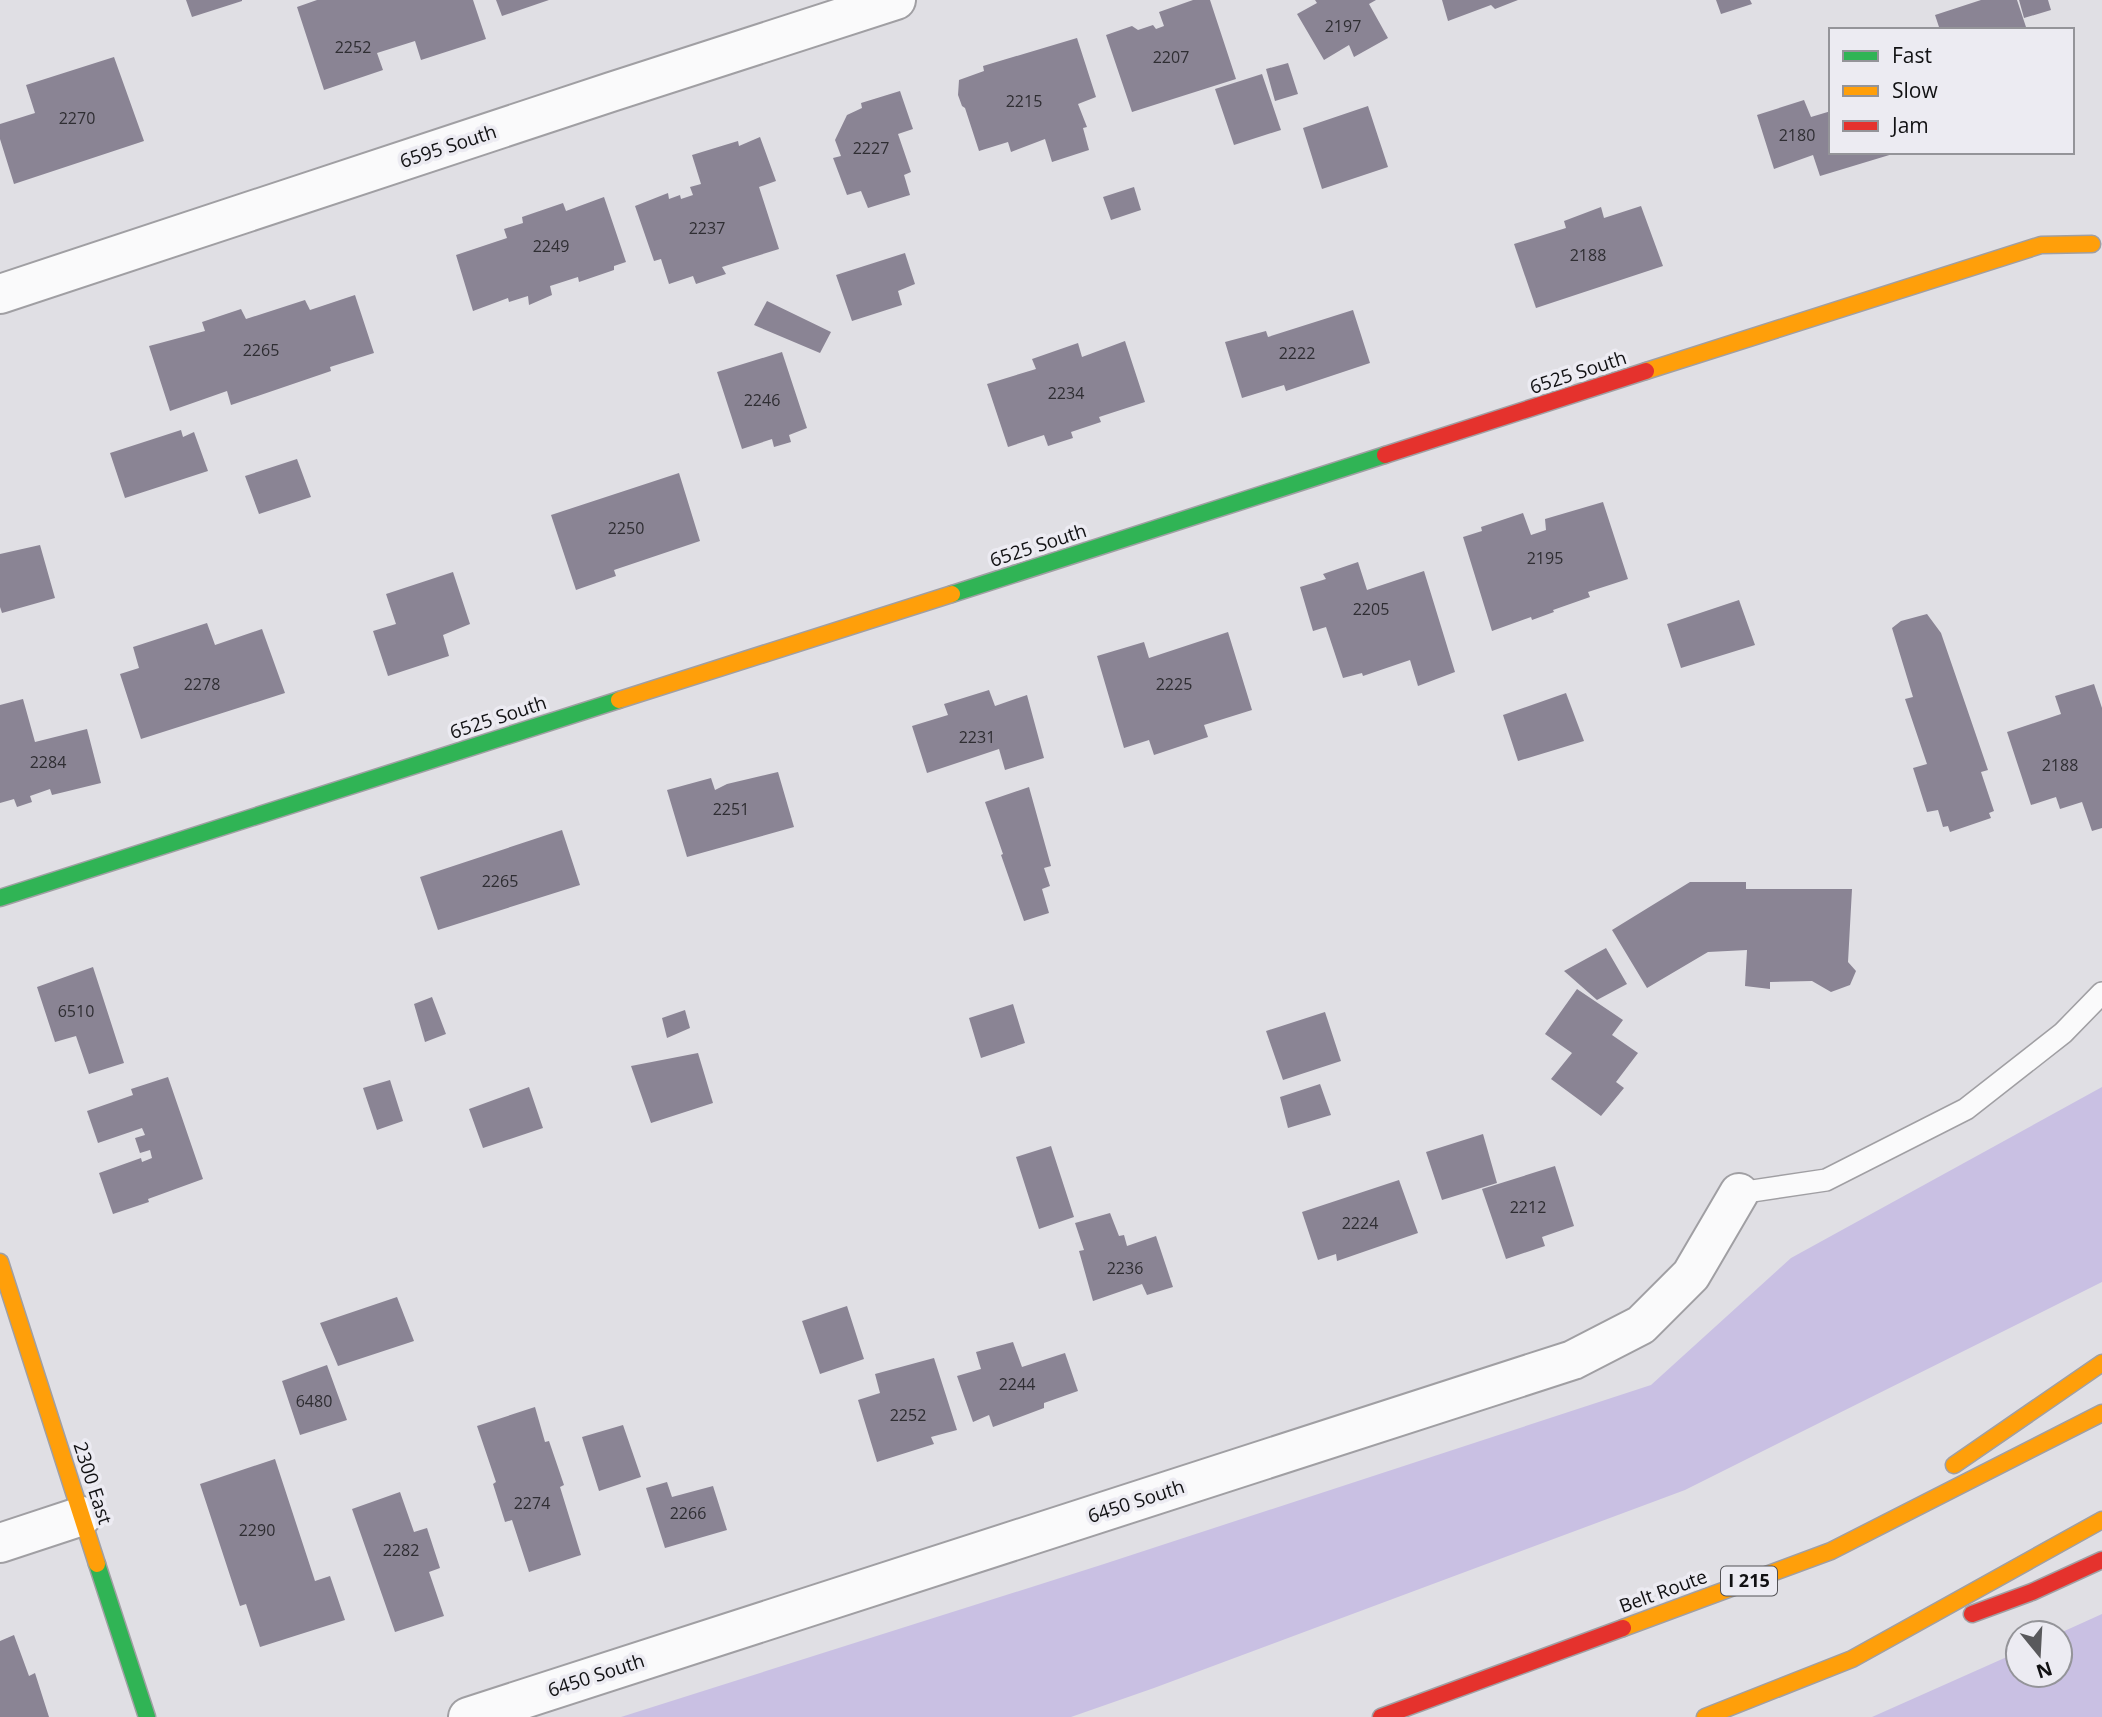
<svg xmlns="http://www.w3.org/2000/svg" width="2102" height="1717" viewBox="0 0 2102 1717" font-family="'Open Sans',sans-serif">
  <style>
    .green { fill: #c9c0e3 }
    .building { fill: #8a8494 }
    .lines { fill: none; stroke-linecap: round; stroke-linejoin: round }
    .lane-casing { stroke: #a09fa3; stroke-width: 24 }
    .street-casing { stroke: #a09fa3; stroke-width: 42 }
    .fast-casing { stroke: #a09fa3; stroke-width: 19 }
    .slow-casing { stroke: #a09fa3; stroke-width: 19 }
    .jam-casing { stroke: #a09fa3; stroke-width: 19 }
    .lane { stroke: #fafafb; stroke-width: 21 }
    .street { stroke: #fafafb; stroke-width: 38 }
    .fast { stroke: #30b455; stroke-width: 16 }
    .slow { stroke: #ff9f0a; stroke-width: 16 }
    .jam { stroke: #e5322d; stroke-width: 16 }
    .labels { text-anchor: middle; stroke-width: 7; stroke-linejoin: round; paint-order: stroke }
    .number-label { font-size: 16px; fill: #2f2e33 }
    .shield { fill: #ecebf2; stroke: #535256; stroke-width: 2 }
    .shield-label { font-size: 18px; font-weight: bold; fill: #111113 }
    .street-label { font-size: 19px; fill: #111113; stroke: #ecebf2 }
  </style>
  <rect width="100%" height="100%" fill="#e0dfe4"/>
  <path class="green" d="M 2102,1087 L 2102,1282 L 1685,1490 L 1154,1688 L 1071,1717 L 621,1717 L 1104,1564 L 1651,1385 L 1791,1258 Z
    M 2102,1614 L 2102,1717 L 1872,1717 L 2018,1652 L 2018,1675 L 2060,1675 L 2060,1633 Z"/>
  <path class="building" d="M 186,0 L 242,0 L 242,1 L 192,17 Z
    M 317,0 L 473,0 L 486,39 L 421,60 L 415,41 L 377,53 L 383,70 L 324,90 L 297,7 Z
    M 496,0 L 549,0 L 502,16 Z
    M 1193,0 L 1210,0 L 1236,79 L 1132,112 L 1106,35 L 1132,26 L 1138,30 L 1153,25 L 1156,29 L 1164,26 L 1159,12 Z
    M 1315,0 L 1376,0 L 1369,4 L 1388,38 L 1354,57 L 1349,45 L 1324,60 L 1297,14 L 1317,3 Z
    M 1442,0 L 1518,0 L 1495,9 L 1491,5 L 1448,21 Z
    M 1716,0 L 1750,0 L 1752,4 L 1721,14 Z
    M 1981,0 L 2017,0 L 2027,30 L 1940,30 L 1935,15 Z
    M 2019,0 L 2048,0 L 2051,10 L 2024,18 Z
    M 1077,38 L 1096,97 L 1078,104 L 1087,127 L 1083,128 L 1089,150 L 1052,162 L 1045,139 L 1011,152 L 1008,142 L 979,151 L 965,108 L 962,106 L 958,95 L 959,80 L 984,71 L 983,66 Z
    M 114,57 L 144,141 L 14,184 L 0,139 L 0,124 L 35,113 L 26,85 Z
    M 1288,63 L 1298,94 L 1275,101 L 1266,69 Z
    M 1262,74 L 1281,130 L 1234,145 L 1215,89 Z
    M 900,91 L 913,129 L 898,134 L 911,172 L 904,175 L 910,195 L 868,208 L 861,191 L 847,195 L 833,158 L 841,156 L 835,140 L 847,115 L 862,108 L 861,103 Z
    M 1804,100 L 1811,117 L 1831,111 L 1831,152 L 1896,153 L 1820,176 L 1813,155 L 1774,169 L 1757,115 Z
    M 1368,106 L 1388,167 L 1322,189 L 1303,128 Z
    M 760,137 L 776,181 L 759,187 L 779,249 L 722,267 L 726,274 L 696,284 L 693,276 L 669,284 L 661,259 L 654,261 L 635,206 L 668,193 L 669,199 L 680,195 L 681,199 L 693,195 L 690,187 L 701,184 L 692,155 L 738,141 L 739,146 Z
    M 1134,187 L 1141,210 L 1111,220 L 1103,197 Z
    M 604,197 L 626,262 L 614,266 L 614,270 L 579,282 L 578,277 L 550,286 L 552,295 L 529,305 L 528,296 L 509,302 L 508,298 L 473,311 L 456,255 L 507,238 L 504,229 L 523,223 L 522,217 L 563,203 L 566,211 Z
    M 1641,206 L 1663,266 L 1536,308 L 1514,244 L 1566,228 L 1564,221 L 1601,207 L 1604,218 Z
    M 905,253 L 915,284 L 898,291 L 902,305 L 852,321 L 836,275 Z
    M 355,295 L 374,353 L 330,367 L 331,371 L 231,405 L 227,391 L 170,411 L 149,346 L 205,331 L 202,322 L 241,309 L 246,319 L 305,300 L 310,310 Z
    M 767,301 L 831,332 L 820,353 L 754,325 Z
    M 1353,310 L 1370,363 L 1286,391 L 1284,385 L 1242,398 L 1225,342 L 1266,331 L 1268,337 Z
    M 1125,341 L 1145,402 L 1099,417 L 1101,422 L 1071,432 L 1073,438 L 1048,446 L 1044,435 L 1008,447 L 987,384 L 1036,369 L 1032,359 L 1078,343 L 1082,357 Z
    M 782,352 L 807,428 L 789,435 L 791,442 L 774,447 L 772,439 L 742,449 L 717,372 Z
    M 181,430 L 183,437 L 194,432 L 208,471 L 125,498 L 110,453 Z
    M 297,459 L 311,497 L 259,514 L 245,476 Z
    M 679,473 L 700,541 L 614,570 L 616,576 L 576,590 L 551,515 Z
    M 1603,502 L 1628,579 L 1588,592 L 1590,597 L 1553,610 L 1554,612 L 1532,620 L 1531,617 L 1492,631 L 1463,537 L 1482,531 L 1481,527 L 1523,513 L 1531,535 L 1546,530 L 1545,519 Z
    M 40,545 L 55,598 L 2,613 L 0,607 L 0,554 Z
    M 1358,562 L 1367,590 L 1424,571 L 1455,672 L 1418,686 L 1410,660 L 1363,676 L 1362,673 L 1343,678 L 1326,627 L 1313,631 L 1300,587 L 1326,579 L 1323,574 Z
    M 453,572 L 470,624 L 443,635 L 449,656 L 388,676 L 373,631 L 396,624 L 386,594 Z
    M 1739,600 L 1755,645 L 1681,668 L 1667,624 Z
    M 1927,614 L 1941,633 L 1988,770 L 1981,772 L 1994,811 L 1989,813 L 1991,818 L 1950,832 L 1948,826 L 1943,827 L 1938,810 L 1927,812 L 1913,768 L 1927,764 L 1905,699 L 1913,697 L 1892,628 L 1901,621 Z
    M 207,623 L 215,645 L 262,629 L 285,693 L 141,739 L 120,674 L 139,668 L 133,647 Z
    M 1228,632 L 1252,710 L 1204,725 L 1208,737 L 1154,755 L 1149,740 L 1124,748 L 1097,656 L 1144,642 L 1149,658 Z
    M 2094,684 L 2102,708 L 2102,828 L 2092,831 L 2082,802 L 2060,809 L 2056,797 L 2031,805 L 2007,732 L 2061,714 L 2055,696 Z
    M 989,690 L 995,706 L 1027,695 L 1044,758 L 1005,770 L 999,749 L 927,773 L 912,726 L 948,715 L 944,704 Z
    M 1566,693 L 1584,741 L 1518,761 L 1503,715 Z
    M 23,699 L 35,742 L 87,729 L 101,783 L 52,795 L 50,789 L 30,796 L 32,802 L 17,807 L 14,799 L 0,803 L 0,705 Z
    M 778,772 L 794,827 L 687,857 L 667,790 L 711,778 L 715,790 L 727,784 Z
    M 1029,787 L 1051,866 L 1044,868 L 1050,886 L 1042,889 L 1049,913 L 1024,921 L 1001,855 L 1003,854 L 985,802 Z
    M 562,830 L 580,885 L 438,930 L 420,877 Z
    M 1690,882 L 1746,882 L 1746,889 L 1852,889 L 1848,962 L 1856,971 L 1850,985 L 1831,992 L 1812,981 L 1770,982 L 1770,989 L 1745,986 L 1747,950 L 1708,952 L 1647,988 L 1612,930 Z
    M 1606,948 L 1627,984 L 1597,1000 L 1564,971 Z
    M 93,967 L 124,1063 L 89,1074 L 76,1036 L 55,1042 L 37,987 Z
    M 1577,989 L 1623,1020 L 1612,1035 L 1638,1053 L 1616,1082 L 1624,1088 L 1601,1116 L 1551,1079 L 1572,1053 L 1545,1034 Z
    M 432,997 L 446,1034 L 425,1042 L 414,1004 Z
    M 1013,1004 L 1025,1043 L 981,1058 L 969,1018 Z
    M 685,1010 L 690,1028 L 667,1038 L 662,1018 Z
    M 1325,1012 L 1341,1061 L 1283,1080 L 1266,1031 Z
    M 698,1053 L 713,1103 L 651,1123 L 631,1066 Z
    M 168,1077 L 203,1179 L 148,1199 L 149,1202 L 113,1214 L 99,1173 L 141,1158 L 142,1162 L 152,1158 L 150,1150 L 140,1153 L 135,1138 L 145,1135 L 142,1128 L 98,1143 L 87,1111 L 133,1095 L 131,1089 Z
    M 390,1080 L 403,1121 L 377,1130 L 363,1088 Z
    M 1320,1084 L 1331,1115 L 1288,1128 L 1280,1097 Z
    M 529,1087 L 543,1128 L 483,1148 L 469,1109 Z
    M 1483,1134 L 1497,1183 L 1442,1200 L 1426,1152 Z
    M 1051,1146 L 1074,1217 L 1039,1229 L 1016,1157 Z
    M 1555,1166 L 1574,1226 L 1542,1237 L 1545,1246 L 1506,1259 L 1482,1189 Z
    M 1399,1180 L 1418,1233 L 1337,1261 L 1336,1254 L 1318,1260 L 1302,1212 Z
    M 1110,1213 L 1119,1236 L 1124,1235 L 1127,1246 L 1156,1236 L 1173,1287 L 1147,1295 L 1142,1284 L 1093,1301 L 1079,1251 L 1084,1250 L 1075,1223 Z
    M 397,1297 L 414,1341 L 338,1366 L 320,1323 Z
    M 847,1306 L 864,1359 L 820,1374 L 802,1321 Z
    M 1013,1342 L 1022,1367 L 1065,1353 L 1078,1391 L 1044,1403 L 1044,1408 L 993,1427 L 989,1415 L 973,1422 L 957,1376 L 981,1369 L 976,1352 Z
    M 934,1358 L 957,1430 L 931,1437 L 934,1444 L 877,1462 L 858,1400 L 880,1393 L 875,1374 Z
    M 327,1365 L 347,1420 L 300,1435 L 282,1381 Z
    M 535,1407 L 545,1442 L 549,1441 L 564,1485 L 560,1487 L 581,1555 L 529,1572 L 512,1520 L 505,1522 L 493,1484 L 496,1482 L 477,1426 Z
    M 623,1425 L 641,1477 L 599,1491 L 582,1437 Z
    M 275,1459 L 315,1581 L 330,1576 L 345,1620 L 260,1647 L 246,1604 L 240,1606 L 200,1484 Z
    M 667,1482 L 672,1497 L 713,1486 L 727,1530 L 665,1548 L 646,1488 Z
    M 400,1492 L 414,1532 L 427,1528 L 440,1568 L 429,1572 L 444,1616 L 395,1632 L 352,1509 Z
    M 14,1635 L 29,1676 L 35,1673 L 49,1717 L 0,1717 L 0,1641 Z"/>
  <g class="lines">
    <defs>
      <path id="lane" d="M 1739,1193 L 1826,1180 L 1966,1109 L 2063,1033 L 2102,993"/>
      <path id="street" d="M 0,294 L 611,92 L 896,0
        M 0,1543 L 82,1516
        M 468,1717 L 1573,1360 L 1641,1325 L 1691,1275 L 1739,1193"/>
      <path id="fast" d="M 952,594 L 1385,455
        M 0,898 L 619,700
        M 97,1564 L 147,1717"/>
      <path id="slow" d="M 1646,371 L 2041,245 L 2092,244
        M 619,700 L 952,594
        M 0,1262 L 97,1564
        M 1954,1465 L 2102,1363
        M 1623,1628 L 1831,1551 L 2102,1413
        M 1705,1717 L 1852,1659 L 2102,1520"/>
      <path id="jam" d="M 1385,455 L 1646,371
        M 1972,1614 L 2032,1592 L 2102,1560
        M 1381,1717 L 1623,1628"/>
    </defs>
    <use href="#lane" class="lane-casing"/>
    <use href="#street" class="street-casing"/>
    <use href="#fast" class="fast-casing"/>
    <use href="#slow" class="slow-casing"/>
    <use href="#jam" class="jam-casing"/>
    <use href="#lane" class="lane"/>
    <use href="#street" class="street"/>
    <use href="#fast" class="fast"/>
    <use href="#slow" class="slow"/>
    <use href="#jam" class="jam"/>
  </g>
  <g class="labels">
    <g class="number-label">
      <text x="1343" y="32">2197</text>
      <text x="353" y="53">2252</text>
      <text x="1171" y="63">2207</text>
      <text x="1024" y="107">2215</text>
      <text x="77" y="124">2270</text>
      <text x="1797" y="141">2180</text>
      <text x="871" y="154">2227</text>
      <text x="707" y="234">2237</text>
      <text x="551" y="252">2249</text>
      <text x="1588" y="261">2188</text>
      <text x="261" y="356">2265</text>
      <text x="1297" y="359">2222</text>
      <text x="1066" y="399">2234</text>
      <text x="762" y="406">2246</text>
      <text x="626" y="534">2250</text>
      <text x="1545" y="564">2195</text>
      <text x="1371" y="615">2205</text>
      <text x="202" y="690">2278</text>
      <text x="1174" y="690">2225</text>
      <text x="977" y="743">2231</text>
      <text x="48" y="768">2284</text>
      <text x="2060" y="771">2188</text>
      <text x="731" y="815">2251</text>
      <text x="500" y="887">2265</text>
      <text x="76" y="1017">6510</text>
      <text x="1528" y="1213">2212</text>
      <text x="1360" y="1229">2224</text>
      <text x="1125" y="1274">2236</text>
      <text x="1017" y="1390">2244</text>
      <text x="314" y="1407">6480</text>
      <text x="908" y="1421">2252</text>
      <text x="532" y="1509">2274</text>
      <text x="688" y="1519">2266</text>
      <text x="257" y="1536">2290</text>
      <text x="401" y="1556">2282</text>
    </g>
    <rect class="shield" x="1721" y="1566.5" width="56" height="29" rx="5"/>
    <g class="shield-label">
      <text x="1749" y="1587">I 215</text>
    </g>
    <g class="street-label">
      <text transform="translate(448 146) rotate(-18)" y="7">6595 South</text>
      <text transform="translate(1578 372) rotate(-18)" y="7">6525 South</text>
      <text transform="translate(1038 545) rotate(-18)" y="7">6525 South</text>
      <text transform="translate(498 717) rotate(-18)" y="7">6525 South</text>
      <text transform="translate(93 1483) rotate(72)" y="7">2300 East</text>
      <text transform="translate(1136 1501) rotate(-18)" y="7">6450 South</text>
      <text transform="translate(1663 1591) rotate(-20)" y="7">Belt Route</text>
      <text transform="translate(596 1675) rotate(-18)" y="7">6450 South</text>
    </g>
  </g>
  <rect x="1829" y="28" width="245" height="126" fill="#ecebf2" stroke="#949499" stroke-width="2"/>
  <rect x="1843" y="51" width="35" height="10" fill="#30b455" stroke="#949499" stroke-width="2"/>
  <text x="1892" y="63" font-size="21" fill="#111113">Fast</text>
  <rect x="1843" y="86" width="35" height="10" fill="#ff9f0a" stroke="#949499" stroke-width="2"/>
  <text x="1892" y="98" font-size="21" fill="#111113">Slow</text>
  <rect x="1843" y="121" width="35" height="10" fill="#e5322d" stroke="#949499" stroke-width="2"/>
  <text x="1892" y="133" font-size="21" fill="#111113">Jam</text>
  <g transform="translate(2039 1654) rotate(162)"><circle r="33" fill="#ecebf2" stroke="#949499" stroke-width="2"/>
  <path d="M0-5L12 26L0 18L-12 26Z" fill="#59595c"/>
  <text y="-10" font-size="19" font-weight="bold" text-anchor="middle" fill="#111113">N</text>
  </g>
</svg>
